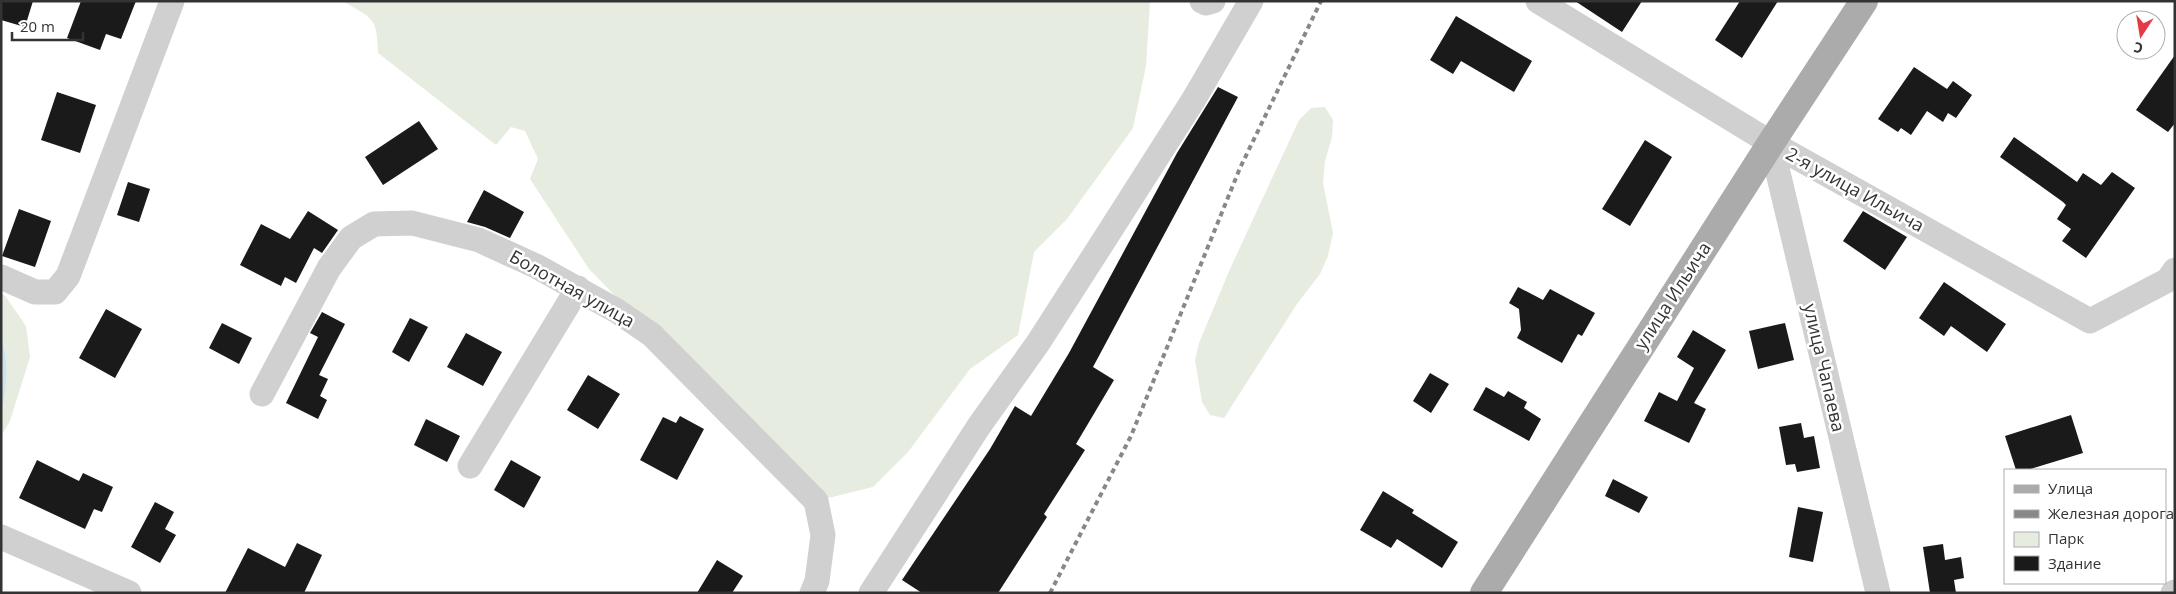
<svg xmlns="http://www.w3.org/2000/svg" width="2176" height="594" viewBox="0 0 2176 594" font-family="'Open Sans',sans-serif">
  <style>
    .green { fill: #e6ecdf }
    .water { fill: #cfe2ee }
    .building { fill: #1a1a1a }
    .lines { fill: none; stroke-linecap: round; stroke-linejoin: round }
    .minor { stroke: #d0d0d0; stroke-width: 25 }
    .major { stroke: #ababab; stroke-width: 28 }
    .rail { stroke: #888; stroke-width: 4; stroke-dasharray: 5 4; stroke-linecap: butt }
    .labels { text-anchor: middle; stroke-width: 5; stroke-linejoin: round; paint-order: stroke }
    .street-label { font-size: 18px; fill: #333; stroke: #fff }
  </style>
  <rect width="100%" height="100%" fill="#fff"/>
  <path class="green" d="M 343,1 L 1150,1 L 1146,66 L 1133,128 L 1067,219 L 1034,252 L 1018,335 L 970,369 L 908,452 L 873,487 L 816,501 L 589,269 L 530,179 L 538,159 L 525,131 L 511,127 L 496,145 L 378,53 C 377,17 373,19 343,1 Z
    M 1325,107 L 1333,120 L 1332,137 L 1325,161 L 1323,183 L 1333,233 L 1328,256 L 1320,274 L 1297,304 L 1224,418 L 1210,415 L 1202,402 L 1195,360 L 1199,343 L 1230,269 L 1299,120 L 1311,108 Z
    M 1,293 L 6,297 L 26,326 L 30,357 L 10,421 L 1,436 C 1,428 0,420 1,412 C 4,392 11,359 1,341 Z"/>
  <path class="water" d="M 1,341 C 10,356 6,395 1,411 Z"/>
  <path class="building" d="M 1,1 L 33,1 L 25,27 L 1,20 Z
    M 81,1 L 136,1 L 121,39 L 106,34 L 100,50 L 67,38 Z
    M 1575,1 L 1642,1 L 1622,32 Z
    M 1740,1 L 1778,1 L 1742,58 L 1715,40 Z
    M 1456,16 L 1532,61 L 1514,92 L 1461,61 L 1453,74 L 1430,60 Z
    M 2175,55 L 2175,123 L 2168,132 L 2136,110 Z
    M 1914,67 L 1947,89 L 1953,81 L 1972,95 L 1956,118 L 1948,113 L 1943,122 L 1927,111 L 1911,135 L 1901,128 L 1898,132 L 1878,119 Z
    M 1218,87 L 1238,97 L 1093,367 L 1114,380 L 1076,444 L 1085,450 L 1044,514 L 1047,517 L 998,593 L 922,593 L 902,580 L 990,449 L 1015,406 L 1031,416 L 1069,353 L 1177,153 Z
    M 57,92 L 96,105 L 80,153 L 41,140 Z
    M 419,121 L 438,149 L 383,185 L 365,157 Z
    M 2014,137 L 2077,182 L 2083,173 L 2101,185 L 2112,172 L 2135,188 L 2086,258 L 2062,241 L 2071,229 L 2057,219 L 2066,205 L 2063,202 L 2000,157 Z
    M 1645,140 L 1672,157 L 1630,226 L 1602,209 Z
    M 128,182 L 150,189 L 139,222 L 117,215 Z
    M 484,190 L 524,212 L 510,238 L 485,227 L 467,222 Z
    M 19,209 L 51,221 L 35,267 L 2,256 Z
    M 308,211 L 338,230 L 322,253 L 314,248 L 296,283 L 285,277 L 281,286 L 240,265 L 261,224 L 290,239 Z
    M 1863,211 L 1907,237 L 1885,270 L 1843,241 Z
    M 1944,282 L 2006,324 L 1987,352 L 1951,326 L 1944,336 L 1919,318 Z
    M 1518,287 L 1543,300 L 1550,289 L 1595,313 L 1582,336 L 1578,334 L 1562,363 L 1517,338 L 1521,330 L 1519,309 L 1509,303 Z
    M 106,309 L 142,329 L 115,378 L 79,358 Z
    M 322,312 L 345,324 L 319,375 L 328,379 L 320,396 L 327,400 L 318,419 L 286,403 L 318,337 L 310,333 Z
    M 410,318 L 428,327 L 409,362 L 392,352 Z
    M 222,323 L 252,338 L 239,364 L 209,348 Z
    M 1785,323 L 1794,360 L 1758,369 L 1749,331 Z
    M 1693,330 L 1726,350 L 1694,403 L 1706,409 L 1689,443 L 1644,421 L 1659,392 L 1677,401 L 1694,368 L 1677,357 Z
    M 466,333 L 502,352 L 483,386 L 447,367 Z
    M 1430,373 L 1449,384 L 1431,413 L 1413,401 Z
    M 588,375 L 620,394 L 598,429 L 567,410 Z
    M 1486,387 L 1504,397 L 1508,391 L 1527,402 L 1524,408 L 1541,419 L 1529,441 L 1473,410 Z
    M 2071,415 L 2083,453 L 2027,470 L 2016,470 L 2005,436 Z
    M 680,416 L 704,429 L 677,480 L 640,460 L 663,417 L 676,423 Z
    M 426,419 L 460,436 L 447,462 L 414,445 Z
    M 1801,423 L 1804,438 L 1814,436 L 1820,468 L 1797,472 L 1795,464 L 1786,465 L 1779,427 Z
    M 37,460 L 79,481 L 83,473 L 113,487 L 102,512 L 94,509 L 85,529 L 19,498 Z
    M 511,460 L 541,477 L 524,508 L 494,490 Z
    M 1613,479 L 1648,497 L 1639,513 L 1605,496 Z
    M 1383,491 L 1414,510 L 1412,513 L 1458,542 L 1442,568 L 1397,539 L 1391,548 L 1360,530 Z
    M 155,502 L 174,512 L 165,529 L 176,535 L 160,563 L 131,547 Z
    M 1798,507 L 1823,512 L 1813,562 L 1789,557 Z
    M 297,543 L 322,555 L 304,593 L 225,593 L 248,548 L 285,567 Z
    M 1943,544 L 1945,560 L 1961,557 L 1964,578 L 1954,580 L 1956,593 L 1930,593 L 1923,547 Z
    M 717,560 L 743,576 L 732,593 L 697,593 Z"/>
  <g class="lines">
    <path class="minor" d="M 1202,1 L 1206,3 L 1213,1
      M 1538,1 L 1771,143 L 2090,321 L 2168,280 L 2175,270
      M 1771,143 L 1878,593
      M 1,277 L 35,292 L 55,292 L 68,276 L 172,1
      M 262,394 L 329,268 L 351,238 L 374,224 L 412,223 L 479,240 L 536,266 L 617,311 L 652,335 L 816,501 L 823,535 L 817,581 L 812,593
      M 470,466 L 578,288
      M 1,537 L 129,593
      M 871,593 L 979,426 L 1038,343 L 1108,234 L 1194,99 L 1251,1
      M 2173,593 L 2175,592"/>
    <path class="major" d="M 1484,593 L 1771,143 L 1864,1"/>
    <path class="rail" d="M 1050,593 L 1131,436 L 1240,168 L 1321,1"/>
  </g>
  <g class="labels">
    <g class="street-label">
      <text transform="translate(1855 190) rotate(29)" y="6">2-я улица Ильича</text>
      <text transform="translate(572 289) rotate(29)" y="6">Болотная улица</text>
      <text transform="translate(1673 296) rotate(-57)" y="6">улица Ильича</text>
      <text transform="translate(1824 368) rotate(77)" y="6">улица Чапаева</text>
    </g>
  </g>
  <rect width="2176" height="594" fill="none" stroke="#333333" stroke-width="5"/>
  <rect x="2004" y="469" width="162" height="115" fill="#ffffff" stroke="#adadad"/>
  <rect x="2014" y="485" width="25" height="8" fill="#ababab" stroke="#adadad"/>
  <text x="2048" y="494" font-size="15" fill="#333333">Улица</text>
  <rect x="2014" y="510" width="25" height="8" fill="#888888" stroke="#adadad"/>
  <text x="2048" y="519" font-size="15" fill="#333333">Железная дорога</text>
  <rect x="2014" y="532" width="25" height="15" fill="#e6ecdf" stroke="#adadad"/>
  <text x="2048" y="544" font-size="15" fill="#333333">Парк</text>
  <rect x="2014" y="556" width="25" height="15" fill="#1a1a1a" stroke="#adadad"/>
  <text x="2048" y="569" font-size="15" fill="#333333">Здание</text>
  <g transform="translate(2141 35) rotate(192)"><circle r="24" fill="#ffffff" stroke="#adadad"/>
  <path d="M0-4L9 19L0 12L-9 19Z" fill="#e63946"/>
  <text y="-8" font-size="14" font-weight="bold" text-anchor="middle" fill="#333333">С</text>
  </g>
  <path d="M12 32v8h71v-8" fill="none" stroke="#333333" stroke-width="2.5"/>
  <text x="20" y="32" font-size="15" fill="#333333" stroke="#ffffff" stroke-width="4" paint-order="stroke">20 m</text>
</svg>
